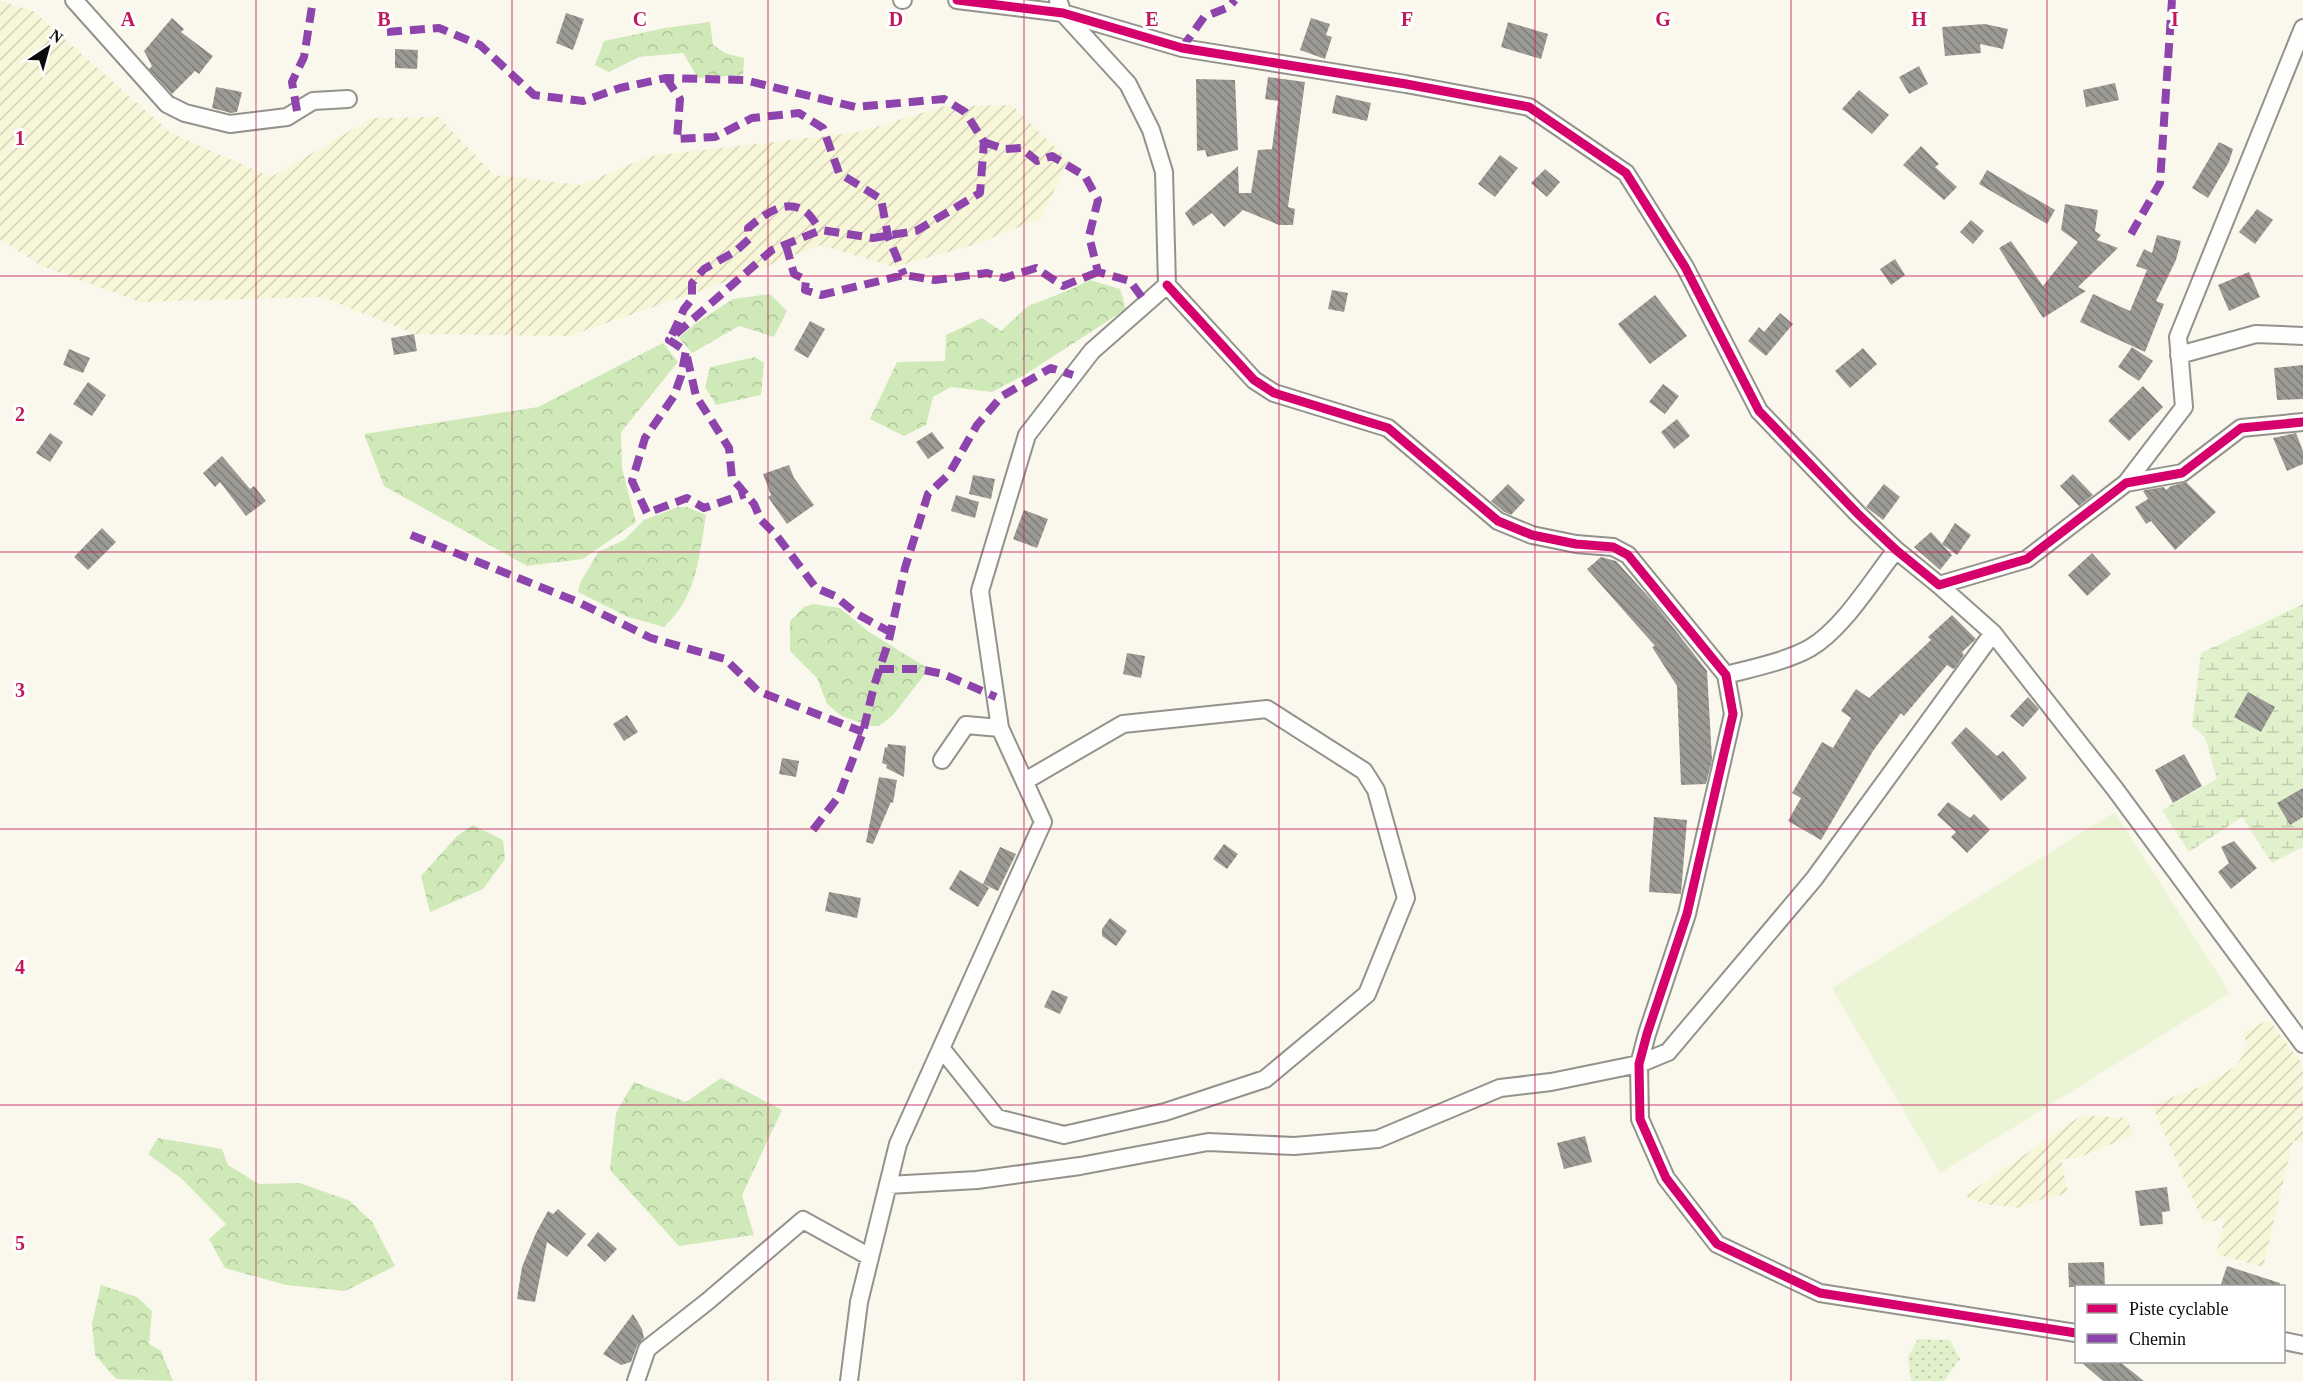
<svg xmlns="http://www.w3.org/2000/svg" width="2303" height="1381" viewBox="0 0 2303 1381" font-family="'Times New Roman',serif">
  <style>
    .farmland { fill: url(#farmland-furrows) }
    .grass { fill: url(#grass-dots) }
    .forest { fill: url(#forest-crowns) }
    .wetland { fill: url(#wetland-marsh) }
    .pitch { fill: #ebf5d6 }
    .building { fill: url(#building-back-hatch) }
    .lines { fill: none; stroke-linecap: round; stroke-linejoin: round }
    .minor-casing { stroke: #93928d; stroke-width: 20 }
    .minor { stroke: #fefefc; stroke-width: 16 }
    .quiet { stroke: #8e44ad; stroke-width: 8; stroke-dasharray: 15 8; stroke-linecap: butt }
    .cycleway-casing { stroke: #fff; stroke-width: 13 }
    .cycleway { stroke: #d6006c; stroke-width: 9 }
    .grid { fill: none; stroke: #c2185b; stroke-width: 1.5; stroke-opacity: 0.55 }
    .grid-label { font-size: 20px; text-anchor: middle; font-weight: bold; fill: #c2185b; stroke: #fff; stroke-width: 6; stroke-linejoin: round; paint-order: stroke }
  </style>
  <defs>
    <pattern id="farmland-furrows" width="10" height="10" patternUnits="userSpaceOnUse" patternTransform="scale(1.5)"><rect width="10" height="10" fill="#f8f6d8"/><path d="M-1 1l2-2M0 10L10 0M9 11l2-2" fill="none" stroke="#d3d2b8"/></pattern>
    <pattern id="grass-dots" width="8" height="8" patternUnits="userSpaceOnUse" patternTransform="scale(1.5)"><rect width="8" height="8" fill="#e1f1cb"/><path d="M2 2h.1M6 6h.1" fill="none" stroke="#c0cdad" stroke-width="1.8" stroke-linecap="round"/></pattern>
    <pattern id="forest-crowns" width="20" height="18" patternUnits="userSpaceOnUse" patternTransform="scale(1.5)"><rect width="20" height="18" fill="#d0e9b9"/><path d="M2 6a3 3 0 1 1 6 0M12 15a3 3 0 1 1 6 0" fill="none" stroke="#b1c69e"/></pattern>
    <pattern id="wetland-marsh" width="20" height="14" patternUnits="userSpaceOnUse" patternTransform="scale(1.5)"><rect width="20" height="14" fill="#e1f1cb"/><path d="M1 5h8M5 5V1M11 12h8M15 12V8" fill="none" stroke="#c0cdad"/></pattern>
    <pattern id="building-back-hatch" width="6" height="6" patternUnits="userSpaceOnUse" patternTransform="scale(1.5)"><rect width="6" height="6" fill="#9c9a94"/><path d="M-1 5l2 2M0 0l6 6M5-1l2 2" fill="none" stroke="#7d7c77"/></pattern>
  </defs>
  <rect width="100%" height="100%" fill="#faf8ed"/>
  <path class="farmland" d="M 0,1 L 33,11 L 171,133 L 271,177 L 372,118 L 439,117 L 494,175 L 581,185 L 650,156 L 859,132 L 945,106 L 1012,105 L 1069,161 L 1040,219 L 973,245 L 894,267 L 821,245 L 717,285 L 569,336 L 415,334 L 322,297 L 140,302 L 42,266 L 0,239 Z
    M 2269,1020 L 2303,1065 L 2303,1143 L 2293,1140 L 2263,1267 L 2216,1254 L 2225,1218 L 2204,1224 L 2152,1105 L 2203,1086 L 2235,1067 L 2248,1048 L 2243,1032 Z
    M 2082,1115 L 2126,1118 L 2134,1135 L 2080,1157 L 2061,1159 L 2068,1193 L 2039,1200 L 2021,1208 L 1985,1204 L 1965,1196 Z"/>
  <path class="grass" d="M 1918,1339 L 1950,1340 L 1960,1359 L 1944,1381 L 1911,1381 L 1908,1357 Z"/>
  <path class="forest" d="M 710,22 L 713,45 L 725,53 L 744,58 L 743,75 L 698,78 L 683,53 L 639,57 L 609,72 L 595,65 L 604,41 L 665,28 Z
    M 1090,280 L 1120,289 L 1126,309 L 1026,374 L 992,392 L 951,387 L 933,397 L 926,425 L 904,436 L 870,419 L 897,362 L 945,361 L 946,335 L 982,318 L 1001,331 L 1028,306 L 1067,291 Z
    M 770,294 L 787,311 L 774,337 L 739,326 L 692,353 L 679,338 L 696,323 L 733,299 Z
    M 663,343 L 678,362 L 621,432 L 622,468 L 636,522 L 583,559 L 527,566 L 384,486 L 364,434 L 538,407 Z
    M 755,357 L 764,363 L 761,395 L 716,405 L 705,387 L 710,367 Z
    M 678,507 L 687,507 L 706,515 C 699,557 697,597 664,627 L 628,617 L 578,592 L 580,583 L 598,552 L 624,540 L 644,520 Z
    M 813,604 L 840,608 L 869,632 L 929,669 L 893,715 L 879,726 L 869,726 L 842,716 L 827,704 L 817,678 L 790,651 L 790,621 L 804,607 Z
    M 473,825 L 503,840 L 505,859 L 483,889 L 430,912 L 421,876 L 457,836 Z
    M 721,1078 L 782,1110 L 742,1195 L 754,1235 L 679,1246 L 610,1170 L 616,1113 L 634,1082 L 686,1102 Z
    M 158,1138 L 222,1149 L 228,1165 L 259,1184 L 300,1183 L 350,1201 L 372,1222 L 395,1266 L 345,1291 L 286,1285 L 225,1268 L 209,1239 L 226,1224 L 182,1179 L 148,1154 Z
    M 101,1285 L 137,1297 L 152,1311 L 149,1344 L 161,1351 L 173,1381 L 116,1379 L 95,1355 L 92,1323 Z"/>
  <path class="wetland" d="M 2303,604 L 2303,847 L 2272,863 L 2242,817 L 2189,852 L 2162,810 L 2217,779 L 2205,737 L 2192,726 L 2201,653 Z"/>
  <path class="pitch" d="M 2115,812 L 2230,993 L 1940,1173 L 1832,988 Z"/>
  <path class="building" d="M 566,13 L 584,19 L 573,50 L 556,43 Z
    M 172,18 L 184,29 L 181,32 L 213,56 L 199,74 L 195,71 L 172,94 L 149,69 L 152,66 L 144,51 Z
    M 1311,18 L 1330,24 L 1326,35 L 1332,37 L 1325,59 L 1300,50 Z
    M 1508,22 L 1548,34 L 1541,59 L 1501,47 Z
    M 1985,24 L 2008,29 L 2003,49 L 1980,44 L 1981,53 L 1945,56 L 1942,27 Z
    M 395,49 L 418,50 L 417,69 L 395,68 Z
    M 1919,66 L 1928,84 L 1909,94 L 1899,77 Z
    M 1268,77 L 1305,82 L 1288,207 L 1295,209 L 1293,225 L 1279,225 L 1243,210 L 1224,227 L 1212,213 L 1193,226 L 1185,213 L 1238,166 L 1239,193 L 1251,193 L 1258,150 L 1272,149 L 1278,101 L 1265,99 Z
    M 1196,79 L 1235,80 L 1238,150 L 1207,157 L 1205,150 L 1197,151 Z
    M 2115,83 L 2119,100 L 2086,107 L 2083,90 Z
    M 216,87 L 242,92 L 237,112 L 231,113 L 212,108 Z
    M 1859,90 L 1889,115 L 1872,134 L 1842,109 Z
    M 1336,95 L 1371,103 L 1367,121 L 1332,113 Z
    M 2219,142 L 2233,149 L 2229,162 L 2208,198 L 2192,188 Z
    M 1921,146 L 1939,164 L 1935,167 L 1957,187 L 1944,200 L 1903,165 Z
    M 1500,155 L 1518,168 L 1495,197 L 1478,184 Z
    M 1545,169 L 1560,182 L 1547,197 L 1531,183 Z
    M 1987,170 L 2055,210 L 2047,224 L 1979,184 Z
    M 2065,204 L 2098,210 L 2095,231 L 2101,235 L 2097,240 L 2118,248 L 2078,287 L 2086,291 L 2043,318 L 1999,248 L 2011,241 L 2043,286 L 2078,242 L 2061,230 Z
    M 2257,209 L 2273,220 L 2255,244 L 2239,232 Z
    M 1971,220 L 1984,231 L 1973,244 L 1960,232 Z
    M 2157,235 L 2181,241 L 2176,260 L 2156,301 L 2164,304 L 2145,352 L 2080,322 L 2093,294 L 2130,311 L 2147,270 L 2136,266 L 2144,249 L 2152,253 Z
    M 1895,259 L 1905,275 L 1891,285 L 1880,269 Z
    M 2249,272 L 2260,297 L 2229,311 L 2218,285 Z
    M 1332,290 L 1348,293 L 1344,312 L 1328,309 Z
    M 1655,295 L 1687,336 L 1650,364 L 1618,324 Z
    M 1780,313 L 1793,324 L 1766,356 L 1748,341 L 1759,327 L 1764,332 Z
    M 810,321 L 825,329 L 808,358 L 794,350 Z
    M 414,334 L 417,351 L 394,355 L 391,338 Z
    M 2132,347 L 2153,361 L 2139,381 L 2118,367 Z
    M 1863,348 L 1877,364 L 1850,388 L 1835,371 Z
    M 69,349 L 90,358 L 83,373 L 63,365 Z
    M 2303,365 L 2303,399 L 2277,400 L 2274,368 Z
    M 88,382 L 106,395 L 92,416 L 73,404 Z
    M 1663,384 L 1679,396 L 1665,414 L 1649,402 Z
    M 2143,386 L 2163,407 L 2129,441 L 2108,421 Z
    M 1677,419 L 1690,436 L 1674,449 L 1661,432 Z
    M 932,432 L 944,448 L 928,459 L 916,442 Z
    M 50,433 L 63,442 L 50,462 L 36,453 Z
    M 2296,433 L 2303,451 L 2303,464 L 2287,471 L 2273,438 Z
    M 222,456 L 250,489 L 254,486 L 266,501 L 246,516 L 220,482 L 215,487 L 203,473 Z
    M 789,465 L 794,478 L 814,505 L 787,524 L 768,497 L 771,495 L 763,474 Z
    M 2073,474 L 2093,495 L 2079,506 L 2060,486 Z
    M 973,475 L 995,479 L 991,499 L 969,494 Z
    M 2186,482 L 2216,512 L 2175,550 L 2151,521 L 2146,524 L 2135,507 L 2148,499 L 2143,491 L 2145,490 L 2164,487 L 2166,490 L 2171,486 Z
    M 1508,484 L 1525,500 L 1511,515 L 1504,512 L 1491,501 Z
    M 1884,484 L 1900,497 L 1883,520 L 1866,507 Z
    M 956,495 L 979,502 L 975,518 L 951,511 Z
    M 1024,510 L 1048,519 L 1037,548 L 1013,539 Z
    M 1955,523 L 1971,535 L 1957,555 L 1942,544 Z
    M 102,528 L 116,542 L 88,570 L 74,557 Z
    M 1931,532 L 1952,555 L 1940,570 L 1914,547 Z
    M 2092,553 L 2111,574 L 2087,596 L 2068,575 Z
    M 1601,557 L 1616,561 L 1655,604 L 1707,671 L 1712,760 L 1706,784 L 1681,785 L 1677,686 L 1652,647 L 1655,646 L 1587,569 Z
    M 1952,615 L 1976,639 L 1962,652 L 1964,655 L 1955,668 L 1953,669 L 1947,665 L 1904,716 L 1901,713 L 1873,751 L 1821,840 L 1788,821 L 1801,798 L 1792,793 L 1822,742 L 1833,748 L 1851,718 L 1841,711 L 1856,689 L 1869,698 L 1931,640 L 1928,637 Z
    M 1127,653 L 1145,656 L 1141,678 L 1123,674 Z
    M 2248,692 L 2275,707 L 2261,732 L 2234,717 Z
    M 2028,697 L 2039,709 L 2023,727 L 2010,716 Z
    M 627,715 L 638,732 L 624,741 L 613,724 Z
    M 1966,727 L 1997,756 L 2003,751 L 2027,778 L 2001,801 L 1951,743 Z
    M 888,744 L 906,746 L 904,777 L 886,768 L 887,765 L 882,763 L 885,747 L 887,748 Z
    M 2184,754 L 2202,786 L 2173,803 L 2155,770 Z
    M 782,758 L 799,761 L 796,777 L 779,774 Z
    M 879,777 L 897,780 L 893,803 L 891,802 L 873,844 L 866,842 Z
    M 2303,788 L 2303,817 L 2290,825 L 2277,803 Z
    M 1948,802 L 1970,818 L 1974,814 L 1990,830 L 1967,853 L 1951,837 L 1956,832 L 1937,815 Z
    M 1654,817 L 1687,820 L 1681,894 L 1649,892 Z
    M 2234,841 L 2257,868 L 2231,889 L 2218,872 L 2229,863 L 2221,847 Z
    M 1224,844 L 1238,854 L 1227,869 L 1213,859 Z
    M 1000,847 L 1016,854 L 998,891 L 983,884 Z
    M 960,870 L 989,888 L 978,907 L 949,889 Z
    M 829,892 L 861,898 L 857,918 L 825,911 Z
    M 1110,918 L 1127,931 L 1116,946 L 1102,936 L 1102,929 Z
    M 1052,990 L 1068,997 L 1060,1014 L 1044,1007 Z
    M 1585,1136 L 1592,1162 L 1564,1169 L 1557,1143 Z
    M 2167,1187 L 2170,1211 L 2162,1212 L 2163,1224 L 2140,1226 L 2135,1191 Z
    M 558,1209 L 586,1234 L 567,1257 L 547,1242 L 535,1302 L 517,1299 L 522,1267 L 536,1233 L 548,1211 L 553,1214 Z
    M 598,1232 L 617,1249 L 605,1262 L 587,1245 Z
    M 2104,1262 L 2105,1287 L 2069,1287 L 2068,1263 Z
    M 2227,1266 L 2280,1283 L 2279,1287 L 2220,1287 Z
    M 633,1314 L 642,1329 L 644,1338 L 637,1346 L 631,1362 L 621,1365 L 603,1354 Z
    M 2081,1362 L 2120,1362 L 2144,1381 L 2103,1381 Z"/>
  <g class="lines">
    <defs>
      <path id="minor" d="M 74,0 L 167,104 L 185,113 L 230,124 L 287,117 L 313,101 L 348,99
        M 902,0 L 903,0
        M 957,0 L 1063,13 L 1182,48 L 1406,84 L 1529,107 L 1626,173 L 1685,267 L 1759,411 L 1858,514 L 1896,550 L 1939,585 L 2027,559 L 2126,483 L 2182,473 L 2241,428 L 2303,422
        M 1167,285 L 1254,380 L 1274,393 L 1388,428 L 1498,521 L 1532,535 L 1576,544 L 1613,547 L 1628,555 L 1726,675 L 1733,714 L 1687,914 L 1647,1034 L 1639,1064 L 1640,1119 L 1666,1178 L 1717,1244 L 1820,1293 L 2076,1333
        M 2179,355 L 2256,334 L 2303,336
        M 2126,483 L 2184,407 L 2178,337 L 2303,28
        M 1939,585 L 1993,633 L 2115,789 L 2303,1044
        M 1726,675 C 1753,668 1787,661 1810,648 C 1843,629 1872,580 1896,550
        M 942,760 L 966,725 L 1000,728
        M 941,1048 L 997,1118 L 1064,1135 L 1165,1112 L 1265,1079 L 1367,994 L 1406,898 L 1376,790 L 1364,771 L 1267,709 L 1123,724 L 1025,781
        M 888,1185 L 977,1180 L 1080,1166 L 1208,1142 L 1294,1146 L 1378,1139 L 1500,1088 L 1551,1082 L 1639,1064 L 1668,1052 L 1814,879 L 1993,633
        M 2284,1341 L 2303,1345
        M 636,1381 L 647,1349 L 708,1301 L 803,1220 L 870,1257
        M 849,1381 L 859,1302 L 898,1144 L 1043,822 L 1000,728 L 980,591 L 1027,435 L 1092,351 L 1167,285 L 1164,172 L 1151,130 L 1128,84 L 1063,13 L 1058,0"/>
    </defs>
    <use href="#minor" class="minor-casing"/>
    <use href="#minor" class="minor"/>
    <path class="quiet" d="M 387,32 L 439,28 L 480,45 L 534,95 L 583,101 L 620,88 L 666,78 L 744,80 L 855,107 L 944,99 L 965,112 L 984,142 L 980,193 L 916,231 L 873,238 L 821,230 L 772,250 L 669,340 L 686,351 L 681,376 L 674,396 L 645,438 L 632,481 L 647,513 L 687,498 L 704,508 L 745,494
      M 1182,48 L 1204,17 L 1229,7 L 1235,0
      M 666,78 L 680,99 L 677,139 L 715,137 L 752,118 L 799,113 L 823,128 L 839,173 L 881,199 L 888,236 L 904,275
      M 297,111 L 292,82 L 304,57 L 313,0
      M 984,142 L 1004,149 L 1021,148 L 1037,161 L 1052,156 L 1085,176 L 1098,200 L 1089,236 L 1098,272 L 1130,281 L 1146,303
      M 2131,234 L 2160,183 L 2172,0
      M 786,245 L 794,274 L 806,280 L 805,290 L 821,295 L 904,275 L 935,280 L 987,273 L 1004,278 L 1036,268 L 1063,286 L 1098,272
      M 672,335 L 684,309 L 692,299 L 692,283 L 704,269 L 736,251 L 749,239 L 748,228 C 764,215 784,198 805,211 C 811,215 816,225 821,230
      M 687,357 L 696,396 L 729,448 L 732,478 L 754,504 L 761,520 L 777,536 L 816,588 L 835,596 L 857,614 L 890,632
      M 411,535 L 578,602 L 651,638 L 725,659 L 758,691 L 863,732
      M 879,669 L 919,669 L 943,674 L 996,697
      M 813,830 L 839,796 L 863,732 L 874,686 L 889,640 L 905,568 L 928,494 L 949,474 L 977,425 L 1002,396 L 1051,368 L 1073,375"/>
    <defs>
      <path id="cycleway" d="M 957,0 L 1063,13 L 1182,48 L 1406,84 L 1529,107 L 1626,173 L 1685,267 L 1759,411 L 1858,514 L 1896,550 L 1939,585 L 2027,559 L 2126,483 L 2182,473 L 2241,428 L 2303,422
        M 1167,285 L 1254,380 L 1274,393 L 1388,428 L 1498,521 L 1532,535 L 1576,544 L 1613,547 L 1628,555 L 1726,675 L 1733,714 L 1687,914 L 1647,1034 L 1639,1064 L 1640,1119 L 1666,1178 L 1717,1244 L 1820,1293 L 2076,1333"/>
    </defs>
    <use href="#cycleway" class="cycleway-casing"/>
    <use href="#cycleway" class="cycleway"/>
  </g>
  <path class="grid" d="M 256,0 L 256,1381M 512,0 L 512,1381M 768,0 L 768,1381M 1024,0 L 1024,1381M 1279,0 L 1279,1381M 1535,0 L 1535,1381M 1791,0 L 1791,1381M 2047,0 L 2047,1381M 0,276 L 2303,276M 0,552 L 2303,552M 0,829 L 2303,829M 0,1105 L 2303,1105"/>
  <g class="grid-label">
    <text x="128" y="26">A</text>
    <text x="384" y="26">B</text>
    <text x="640" y="26">C</text>
    <text x="896" y="26">D</text>
    <text x="1152" y="26">E</text>
    <text x="1407" y="26">F</text>
    <text x="1663" y="26">G</text>
    <text x="1919" y="26">H</text>
    <text x="2175" y="26">I</text>
    <text x="20" y="145">1</text>
    <text x="20" y="421">2</text>
    <text x="20" y="697">3</text>
    <text x="20" y="974">4</text>
    <text x="20" y="1250">5</text>
  </g>
  <rect x="2075" y="1285" width="210" height="78" fill="#ffffff" stroke="#9d9d9d" stroke-width="1.5"/>
  <rect x="2087" y="1304" width="30" height="9" fill="#d6006c" stroke="#9d9d9d" stroke-width="1.5"/>
  <text x="2129" y="1315" font-size="18" fill="#0b0b0b">Piste cyclable</text>
  <rect x="2087" y="1334" width="30" height="9" fill="#8e44ad" stroke="#9d9d9d" stroke-width="1.5"/>
  <text x="2129" y="1345" font-size="18" fill="#0b0b0b">Chemin</text>
  <g transform="translate(48 48) rotate(36)" stroke="#ffffff" stroke-width="4.5" paint-order="stroke">
  <path d="M0-4.5L10 22L0 15L-10 22Z" fill="#0b0b0b"/>
  <text y="-9" font-size="16" font-weight="bold" text-anchor="middle" fill="#0b0b0b">N</text>
  </g>
</svg>
